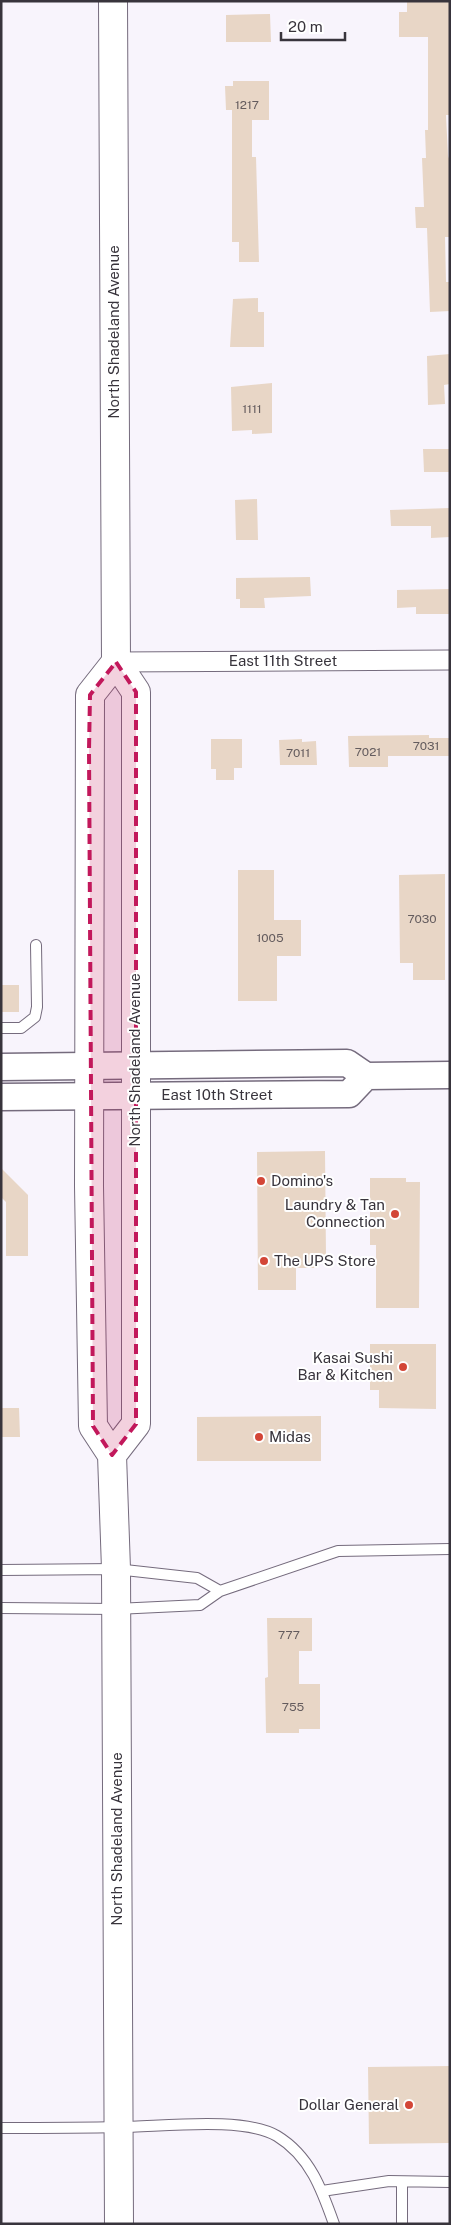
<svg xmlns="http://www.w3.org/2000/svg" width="451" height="2225" viewBox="0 0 451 2225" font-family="'Public Sans',sans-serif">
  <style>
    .building { fill: #e8d6c6 }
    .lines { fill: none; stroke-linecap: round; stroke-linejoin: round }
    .service-casing { stroke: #756b7d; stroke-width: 12 }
    .minor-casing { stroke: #756b7d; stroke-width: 21 }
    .secondary-casing { stroke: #756b7d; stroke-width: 29 }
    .primary-casing { stroke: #756b7d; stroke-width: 30 }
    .service { stroke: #fff; stroke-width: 10 }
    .minor { stroke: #fff; stroke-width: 19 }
    .secondary { stroke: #fff; stroke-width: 26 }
    .primary { stroke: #fff; stroke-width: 28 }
    .marked { fill: #c2185b; fill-opacity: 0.2; stroke: #c2185b; stroke-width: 4; stroke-dasharray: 10 6; stroke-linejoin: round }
    .poi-dot { fill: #d34637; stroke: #fff; stroke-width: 2 }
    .labels { text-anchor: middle; stroke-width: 4; stroke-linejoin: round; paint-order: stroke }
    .number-label { font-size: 12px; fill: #645c5e }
    .street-label { font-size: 15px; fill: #38343c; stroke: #fff }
    .poi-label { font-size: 15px; fill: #38343c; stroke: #fff; text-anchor: start }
  </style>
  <rect width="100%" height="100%" fill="#f8f4fc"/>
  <path class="building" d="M 407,1 L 450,1 L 450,115 L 446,115 L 448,156 L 450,161 L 450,237 L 445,237 L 446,282 L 450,282 L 450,311 L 430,312 L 427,228 L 416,228 L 415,207 L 424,207 L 422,158 L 426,158 L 425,130 L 428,130 L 428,37 L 399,37 L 399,12 L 407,12 Z
    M 270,14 L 271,42 L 226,42 L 226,15 Z
    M 233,81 L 269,81 L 269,120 L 252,120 L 252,157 L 256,157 L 259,262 L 239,262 L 239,242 L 232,242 L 232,110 L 226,110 L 225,86 L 233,86 Z
    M 258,298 L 258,312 L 264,312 L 264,347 L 230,347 L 233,299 Z
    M 450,354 L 450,384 L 444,385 L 445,404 L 428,405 L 427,356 Z
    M 272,383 L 272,433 L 252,434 L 252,430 L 232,431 L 231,387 Z
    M 423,449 L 450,449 L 450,472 L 424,472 Z
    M 257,499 L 258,540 L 236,540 L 235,500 Z
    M 450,508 L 450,537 L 431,538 L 431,526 L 391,526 L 390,510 Z
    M 310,577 L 311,596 L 264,598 L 265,608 L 240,608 L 240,599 L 236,599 L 236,578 Z
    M 450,589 L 450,614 L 416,614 L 416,607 L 397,608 L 397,590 Z
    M 429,735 L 429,738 L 450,738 L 450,756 L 388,756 L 388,767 L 349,767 L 348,736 Z
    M 211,739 L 242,739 L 242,768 L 234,768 L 234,780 L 216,780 L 216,769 L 211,769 Z
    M 302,739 L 302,742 L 316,741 L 317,765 L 280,765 L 279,740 Z
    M 238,870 L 274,870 L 274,920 L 301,920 L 301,956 L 277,956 L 277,1001 L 238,1001 Z
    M 445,874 L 445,980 L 413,980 L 413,963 L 400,963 L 399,875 Z
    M 1,985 L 19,985 L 19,1012 L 1,1012 Z
    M 325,1151 L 326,1257 L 315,1268 L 296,1268 L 296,1290 L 258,1290 L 257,1152 Z
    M 1,1168 L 28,1195 L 28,1256 L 6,1256 L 6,1202 L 1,1197 Z
    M 370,1178 L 406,1178 L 406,1182 L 420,1182 L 419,1308 L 376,1308 L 376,1245 L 370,1245 Z
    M 370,1344 L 436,1344 L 436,1409 L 379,1408 L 379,1390 L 370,1390 Z
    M 1,1408 L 19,1408 L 20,1437 L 1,1437 Z
    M 321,1416 L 321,1461 L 197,1461 L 197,1417 Z
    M 267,1618 L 312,1618 L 312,1651 L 299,1651 L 299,1684 L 320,1684 L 320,1729 L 299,1729 L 299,1733 L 266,1733 L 265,1678 L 268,1677 Z
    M 450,2066 L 450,2143 L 369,2144 L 368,2067 Z"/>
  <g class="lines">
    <defs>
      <path id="service" d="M 1,1028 L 21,1028 L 35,1017 L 37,1007 L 36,945
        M 1,1570 L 116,1569 L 197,1578 L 220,1591 L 200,1605 L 116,1609 L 1,1608
        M 220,1591 L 338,1551 L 450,1549
        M 1,2128 C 41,2128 80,2128 119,2127 C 159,2127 244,2116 277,2136 C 310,2156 322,2190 334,2224
        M 322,2191 L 389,2181 L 450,2182
        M 402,2224 L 402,2182"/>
      <path id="minor" d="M 116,662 L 450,660"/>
      <path id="secondary" d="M 1,1067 L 347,1063 L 366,1076 L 450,1075
        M 1,1097 L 349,1094 L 366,1076"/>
      <path id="primary" d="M 116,662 L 90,695 L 89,1186 L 93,1426 L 112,1455 L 116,1569 L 119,2224
        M 112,1455 L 136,1424 L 136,692 L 116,662 L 113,1"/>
    </defs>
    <use href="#service" class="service-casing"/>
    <use href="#minor" class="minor-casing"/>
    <use href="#secondary" class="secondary-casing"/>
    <use href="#primary" class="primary-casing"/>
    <use href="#service" class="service"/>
    <use href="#minor" class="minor"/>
    <use href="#secondary" class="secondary"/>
    <use href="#primary" class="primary"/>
  </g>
  <path class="marked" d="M 116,662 L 136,692 L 136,1424 L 112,1455 L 93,1426 L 89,750 L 90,695 Z"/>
  <g class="poi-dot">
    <circle cx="261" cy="1181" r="5"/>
    <circle cx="395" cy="1214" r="5"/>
    <circle cx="264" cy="1261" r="5"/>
    <circle cx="403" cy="1367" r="5"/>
    <circle cx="259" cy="1437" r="5"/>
    <circle cx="409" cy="2105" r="5"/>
  </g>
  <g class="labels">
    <g class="number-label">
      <text x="247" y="109">1217</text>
      <text x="252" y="413">1111</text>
      <text x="426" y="750">7031</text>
      <text x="368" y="756">7021</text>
      <text x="298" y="757">7011</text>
      <text x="422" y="923">7030</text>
      <text x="270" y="942">1005</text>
      <text x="289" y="1639">777</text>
      <text x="293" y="1711">755</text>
    </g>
    <g class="street-label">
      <text transform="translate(114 332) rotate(-90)" y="5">North Shadeland Avenue</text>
      <text x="283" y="666">East 11th Street</text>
      <text transform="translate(135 1060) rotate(-90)" y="5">North Shadeland Avenue</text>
      <text x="217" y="1100">East 10th Street</text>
      <text transform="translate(117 1839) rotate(-90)" y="5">North Shadeland Avenue</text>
    </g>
    <g class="poi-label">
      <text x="271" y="1186">Domino's</text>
      <text x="385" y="1210" text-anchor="end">Laundry &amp; Tan<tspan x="385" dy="17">Connection</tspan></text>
      <text x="274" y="1266">The UPS Store</text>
      <text x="393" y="1363" text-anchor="end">Kasai Sushi<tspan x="393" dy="17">Bar &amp; Kitchen</tspan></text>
      <text x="269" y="1442">Midas</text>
      <text x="399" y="2110" text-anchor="end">Dollar General</text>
    </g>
  </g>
  <rect width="451" height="2225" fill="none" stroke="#38343c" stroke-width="5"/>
  <path d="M281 32v8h64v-8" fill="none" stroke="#38343c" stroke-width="2.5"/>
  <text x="288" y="32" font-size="15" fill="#38343c" stroke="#ffffff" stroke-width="4" paint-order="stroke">20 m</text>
</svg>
